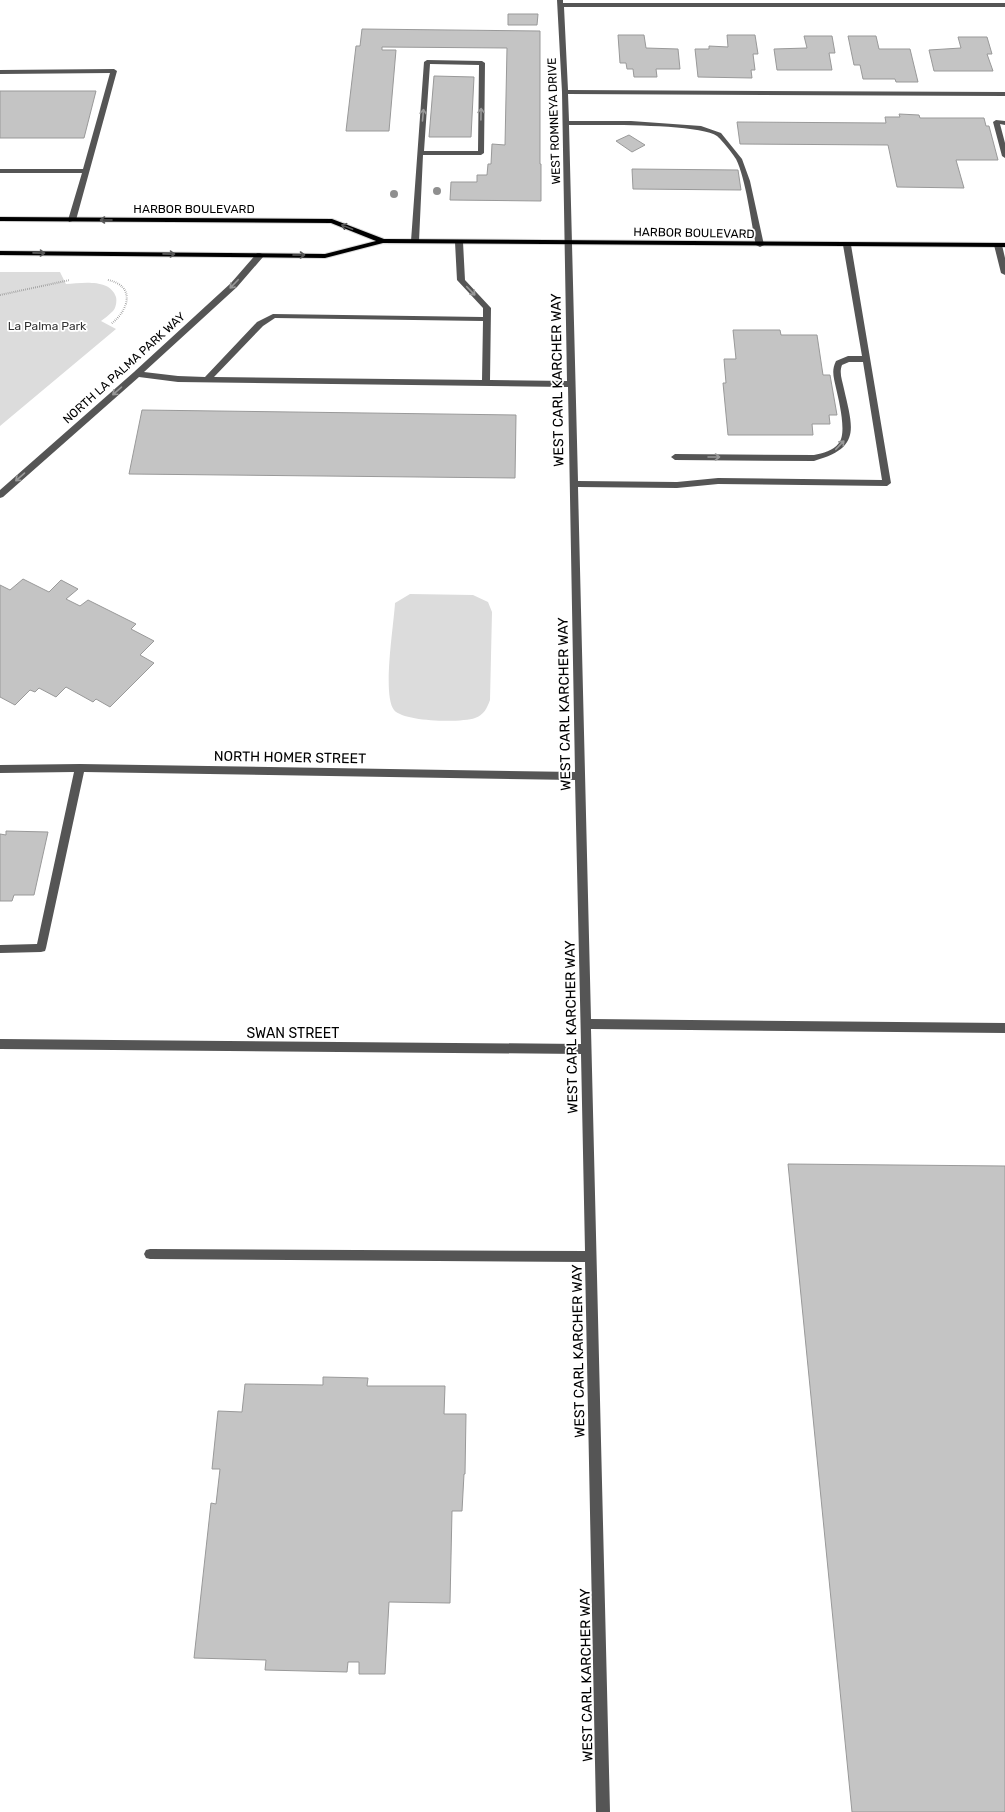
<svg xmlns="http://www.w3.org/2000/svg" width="1005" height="1812" viewBox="0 0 1005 1812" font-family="Rubik,sans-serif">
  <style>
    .green { fill: #dcdcdc }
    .building { fill: #c4c4c4; stroke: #999 }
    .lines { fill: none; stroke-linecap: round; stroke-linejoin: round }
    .major-casing { stroke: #dbdbdb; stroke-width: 2 }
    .path { stroke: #777; stroke-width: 2; stroke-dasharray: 0.5 1.5; stroke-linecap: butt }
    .minor { fill: #555; fill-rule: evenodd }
    .major { fill: #000; fill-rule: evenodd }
    .tree { fill: #8f8f8f }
    .oneway { stroke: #999 }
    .oneway2 { stroke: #595959 }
    .labels { text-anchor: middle; stroke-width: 3.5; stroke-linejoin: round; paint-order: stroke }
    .far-street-label { font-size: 12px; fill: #000; stroke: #fff }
    .far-park-label { font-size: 12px; fill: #333; stroke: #fff }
    .street-label { font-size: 14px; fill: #000; stroke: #fff }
  </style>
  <rect width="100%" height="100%" fill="#fff"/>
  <path class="green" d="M 0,272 L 60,272 L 66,284 C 81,283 110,278 116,297 C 117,301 116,308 113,311 C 109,315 105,318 101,321 L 116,329 L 0,426 Z
    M 410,594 L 473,595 L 488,602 L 492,612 L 490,700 C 487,708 484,715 475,718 C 461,723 404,722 394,710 C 382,695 394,624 395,603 Z"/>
  <path class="building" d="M 508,14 L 538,14 L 537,25 L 508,25 Z
    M 362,29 L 540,31 L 540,164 L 541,164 L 541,201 L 450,200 L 451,182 L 477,182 L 477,175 L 487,175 L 488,164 L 491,164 L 492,144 L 505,145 L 507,48 L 382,47 L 382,50 L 396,50 L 389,131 L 346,131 L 356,46 L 360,46 Z
    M 618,35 L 644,35 L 646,48 L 678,49 L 680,69 L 656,69 L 657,77 L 634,77 L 633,69 L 627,69 L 626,63 L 620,63 Z
    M 727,35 L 755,35 L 758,54 L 753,54 L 755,70 L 751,70 L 752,78 L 698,77 L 695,49 L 709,49 L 709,46 L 728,47 Z
    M 804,36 L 832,36 L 835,53 L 829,53 L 832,70 L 777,70 L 774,49 L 807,48 Z
    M 848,36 L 876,36 L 879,49 L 910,49 L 918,82 L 896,82 L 895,79 L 863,79 L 860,65 L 854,65 Z
    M 958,37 L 987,37 L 992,54 L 987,54 L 993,71 L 934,71 L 929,50 L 961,48 Z
    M 434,76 L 474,77 L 471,137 L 429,137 Z
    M 0,91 L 96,91 L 84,138 L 0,138 Z
    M 899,114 L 919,115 L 920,118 L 984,118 L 986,126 L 989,126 L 998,160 L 956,160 L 964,188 L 897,187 L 888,145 L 740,144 L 737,122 L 886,123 L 885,117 L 900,117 Z
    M 629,135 L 645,145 L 632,152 L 616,141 Z
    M 632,169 L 738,170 L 741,190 L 633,189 Z
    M 733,330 L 780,330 L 781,335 L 817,335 L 823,375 L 830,375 L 837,415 L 829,415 L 830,424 L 812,424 L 813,435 L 728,435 L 723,383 L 726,383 L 724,359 L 736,359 Z
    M 142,410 L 516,415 L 515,478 L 129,474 Z
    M 23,579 L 49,592 L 61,580 L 78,589 L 66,599 L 80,606 L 88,600 L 136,624 L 131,629 L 154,641 L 140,655 L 154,663 L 110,707 L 96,699 L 93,702 L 66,687 L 56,697 L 39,688 L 35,692 L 30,690 L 15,705 L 0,697 L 0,585 L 10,590 Z
    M 6,831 L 48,832 L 34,895 L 14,895 L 12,901 L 0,901 L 0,834 L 6,835 Z
    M 788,1164 L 1005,1166 L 1005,1812 L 852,1812 Z
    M 323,1377 L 368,1378 L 367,1386 L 445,1386 L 444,1414 L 466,1414 L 465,1474 L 464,1474 L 462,1511 L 452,1511 L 450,1603 L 389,1602 L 385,1674 L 359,1674 L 359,1662 L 348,1662 L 347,1672 L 265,1670 L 266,1660 L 194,1658 L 211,1503 L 216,1504 L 220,1469 L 212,1469 L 218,1411 L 242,1412 L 245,1384 L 323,1385 Z"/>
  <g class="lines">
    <defs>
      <path id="major" d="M 0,217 L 332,219 L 384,239 L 1005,243 L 1005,247 L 383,243 L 325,258 L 0,255 L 0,251 L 325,254 L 376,241 L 331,223 L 0,221 Z"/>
    </defs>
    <use href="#major" class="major-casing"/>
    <path class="path" d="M 108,280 C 136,286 129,310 111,324
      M 0,295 L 70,280"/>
    <path class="minor" d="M 557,0 L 563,0 L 563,3 L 1005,3 L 1005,7 L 564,7 L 568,90 L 1005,92 L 1005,96 L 568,94 L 569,121 L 631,121 L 701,126 L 721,133 L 742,159 L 750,181 L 764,245 L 760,247 L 756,245 C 751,222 746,179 736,159 C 733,154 721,139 717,136 C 700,123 595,125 569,125 L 578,481 L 677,482 L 718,478 L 882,480 L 863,362 L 849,362 L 842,365 C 839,373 842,380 844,389 C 853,429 861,448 814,461 L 675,460 L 671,457 L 675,454 L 814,455 C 823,453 833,451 839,443 C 847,433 839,401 836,388 C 834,378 831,371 836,361 L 848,356 L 862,356 L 843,245 L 847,243 L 851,245 L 891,483 L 887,486 L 718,484 L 677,488 L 578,487 L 591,1019 L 1005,1023 L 1005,1033 L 591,1029 L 610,1812 L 596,1812 L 585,1262 L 150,1259 L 146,1258 L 144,1254 L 146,1250 L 150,1249 L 585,1251 L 581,1054 L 0,1049 L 0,1039 L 581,1044 L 575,780 L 84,772 L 46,948 L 45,951 L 41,952 L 0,953 L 0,945 L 37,944 L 74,772 L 0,773 L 0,765 L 80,764 L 575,772 L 568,387 L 178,382 L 139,377 L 3,497 L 0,498 L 0,490 L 134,372 L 231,283 L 257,253 L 260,253 L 264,255 L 263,257 L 237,287 L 144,372 L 178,376 L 205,377 L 257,322 L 273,314 L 483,317 L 483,308 L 457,280 L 455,242 L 459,240 L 463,242 L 465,280 L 491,308 L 490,380 L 567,381 L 562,92 ZM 275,318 L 483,321 L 482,380 L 214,377 L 263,326 Z
      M 427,60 L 482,61 L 485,63 L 484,153 L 481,155 L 423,155 L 419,241 L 415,243 L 411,241 L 424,62 ZM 430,64 L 479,65 L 478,151 L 424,151 Z
      M 114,69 L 117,71 L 76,220 L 69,222 L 68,220 L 82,173 L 0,173 L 0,169 L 83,169 L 110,73 L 0,74 L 0,70 Z
      M 996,120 L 1005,121 L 1005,125 L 1000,124 L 1005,143 L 1005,158 L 1002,156 L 993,122 Z
      M 995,243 L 998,243 L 1002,245 L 1005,258 L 1005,275 L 1001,273 L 994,245 Z"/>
    <use href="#major" class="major"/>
  </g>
  <g class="tree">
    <circle cx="437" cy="191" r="4"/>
    <circle cx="394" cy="194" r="4"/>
  </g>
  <defs><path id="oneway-shaft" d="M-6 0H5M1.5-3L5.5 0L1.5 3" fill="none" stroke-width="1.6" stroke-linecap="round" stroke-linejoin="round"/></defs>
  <g class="oneway">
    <use href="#oneway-shaft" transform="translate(481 114) rotate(-89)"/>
    <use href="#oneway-shaft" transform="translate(423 115) rotate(-85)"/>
    <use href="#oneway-shaft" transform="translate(234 284) rotate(134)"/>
    <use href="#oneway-shaft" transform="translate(471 291) rotate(46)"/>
    <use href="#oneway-shaft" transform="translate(117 391) rotate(139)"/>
    <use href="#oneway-shaft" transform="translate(840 445) rotate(-46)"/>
    <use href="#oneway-shaft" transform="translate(714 457)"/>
    <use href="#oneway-shaft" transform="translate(20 477) rotate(139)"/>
  </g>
  <g class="oneway2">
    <use href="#oneway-shaft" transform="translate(106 220) rotate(-180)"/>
    <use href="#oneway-shaft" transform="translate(347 227) rotate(-159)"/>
    <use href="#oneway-shaft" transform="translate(39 253) rotate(1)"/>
    <use href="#oneway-shaft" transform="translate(169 254) rotate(1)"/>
    <use href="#oneway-shaft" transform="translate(299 255)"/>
  </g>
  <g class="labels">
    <g class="far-street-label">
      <text transform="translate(554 121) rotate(-92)" y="4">WEST ROMNEYA DRIVE</text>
      <text x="194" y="213">HARBOR BOULEVARD</text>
      <text transform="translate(694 233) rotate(1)" y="4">HARBOR BOULEVARD</text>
      <text transform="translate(124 368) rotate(-42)" y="4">NORTH LA PALMA PARK WAY</text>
    </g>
    <g class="far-park-label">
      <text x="47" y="330">La Palma Park</text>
    </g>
    <g class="street-label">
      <text transform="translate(557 380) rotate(-91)" y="5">WEST CARL KARCHER WAY</text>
      <text transform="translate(564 704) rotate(-91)" y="5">WEST CARL KARCHER WAY</text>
      <text transform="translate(290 757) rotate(1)" y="5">NORTH HOMER STREET</text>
      <text transform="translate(571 1027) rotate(-91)" y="5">WEST CARL KARCHER WAY</text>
      <text x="293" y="1038">SWAN STREET</text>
      <text transform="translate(578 1351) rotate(-91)" y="5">WEST CARL KARCHER WAY</text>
      <text transform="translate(586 1675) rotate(-91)" y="5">WEST CARL KARCHER WAY</text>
    </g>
  </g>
</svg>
